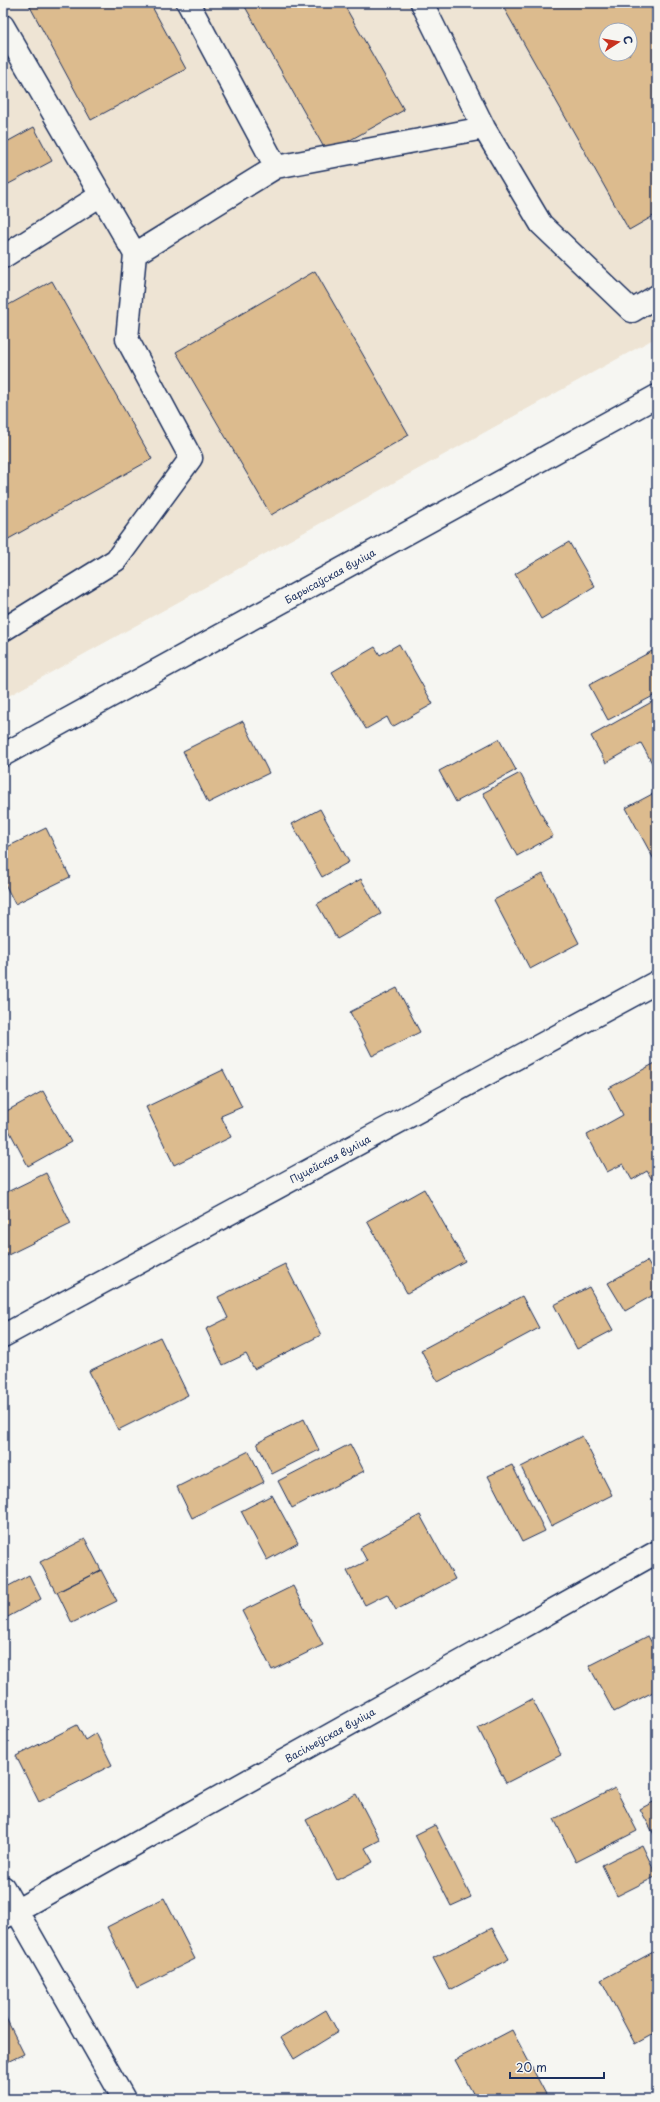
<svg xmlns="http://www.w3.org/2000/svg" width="660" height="2102" viewBox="0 0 660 2102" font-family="'Playpen Sans',sans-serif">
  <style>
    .built { fill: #eee4d4; fill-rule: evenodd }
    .building { fill: #dcbb8e; stroke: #1b2f5e; fill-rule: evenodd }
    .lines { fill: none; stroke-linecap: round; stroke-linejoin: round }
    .minor-casing { stroke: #1b2f5e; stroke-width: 25 }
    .minor { stroke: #f6f6f2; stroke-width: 22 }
    .labels { text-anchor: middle; stroke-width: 3.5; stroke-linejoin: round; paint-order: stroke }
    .street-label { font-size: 10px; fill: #1b2f5e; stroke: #f6f6f2 }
  </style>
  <rect width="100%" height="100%" fill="#f6f6f2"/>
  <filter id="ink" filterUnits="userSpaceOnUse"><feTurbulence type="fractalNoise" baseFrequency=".025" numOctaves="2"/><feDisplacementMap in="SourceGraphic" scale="8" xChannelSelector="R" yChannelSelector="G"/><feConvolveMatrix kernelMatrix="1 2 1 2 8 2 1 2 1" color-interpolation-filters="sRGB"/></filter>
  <g filter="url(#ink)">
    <path class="built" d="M 3,3 L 657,3 L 657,337 L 3,699 ZM 606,30 L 630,30 L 630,54 L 606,54 Z"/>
    <path class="building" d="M 28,3 L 150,3 L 186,69 L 91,120 Z
      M 243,3 L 343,3 L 404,110 L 327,153 Z
      M 501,3 L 657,3 L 657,214 L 629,230 ZM 606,30 L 630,30 L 630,54 L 606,54 Z
      M 34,127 L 52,161 L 3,187 L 3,144 Z
      M 315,271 L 409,435 L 271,515 L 176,352 Z
      M 52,281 L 152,459 L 3,542 L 3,308 Z
      M 569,542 L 595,587 L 541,619 L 515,574 Z
      M 399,644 L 433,704 L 392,727 L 387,717 L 366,729 L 332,672 L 375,647 L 380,655 Z
      M 652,651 L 657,660 L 657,694 L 608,720 L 589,685 Z
      M 657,699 L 657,772 L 641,743 L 606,763 L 591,736 Z
      M 243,721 L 269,773 L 208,803 L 183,751 Z
      M 499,739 L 516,770 L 456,802 L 439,771 Z
      M 520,773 L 553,836 L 517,856 L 483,793 Z
      M 656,792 L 657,794 L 657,865 L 626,808 Z
      M 320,809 L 349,862 L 322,877 L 292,824 Z
      M 46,828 L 70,877 L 15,904 L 3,880 L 3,849 Z
      M 543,874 L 579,943 L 530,969 L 494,900 Z
      M 361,879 L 381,914 L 337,939 L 317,904 Z
      M 397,988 L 420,1032 L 372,1056 L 350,1012 Z
      M 657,1062 L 657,1186 L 656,1186 L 647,1171 L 632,1180 L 623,1164 L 607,1172 L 587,1135 L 623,1115 L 609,1088 Z
      M 223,1070 L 242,1107 L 221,1116 L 231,1137 L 174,1165 L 146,1107 Z
      M 43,1091 L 71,1142 L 28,1166 L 3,1119 L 3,1113 Z
      M 46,1173 L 71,1224 L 6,1256 L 3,1251 L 3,1194 Z
      M 424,1189 L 465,1261 L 407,1293 L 367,1221 Z
      M 647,1261 L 657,1278 L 657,1293 L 625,1311 L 608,1283 Z
      M 285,1264 L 321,1335 L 254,1369 L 246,1354 L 223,1365 L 206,1329 L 228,1318 L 218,1297 Z
      M 589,1287 L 613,1330 L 577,1349 L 554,1305 Z
      M 522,1296 L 539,1328 L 438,1382 L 421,1350 Z
      M 160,1337 L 188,1395 L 118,1430 L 89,1371 Z
      M 304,1419 L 319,1450 L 272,1474 L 257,1443 Z
      M 582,1436 L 612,1495 L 551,1526 L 521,1467 Z
      M 350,1444 L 364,1471 L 292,1508 L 278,1481 Z
      M 249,1451 L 264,1482 L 192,1518 L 177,1487 Z
      M 512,1465 L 545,1531 L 522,1542 L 488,1476 Z
      M 272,1495 L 298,1543 L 267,1560 L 241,1511 Z
      M 420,1515 L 455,1579 L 396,1610 L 387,1594 L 365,1605 L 347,1571 L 367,1561 L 360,1548 Z
      M 85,1539 L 101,1570 L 56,1593 L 40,1562 Z
      M 101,1570 L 117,1601 L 72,1623 L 57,1592 Z
      M 29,1575 L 41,1599 L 6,1618 L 3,1612 L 3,1589 Z
      M 293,1586 L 323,1645 L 272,1670 L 242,1611 Z
      M 648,1636 L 657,1652 L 657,1690 L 614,1712 L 589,1666 Z
      M 532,1699 L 561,1755 L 506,1783 L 478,1728 Z
      M 77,1725 L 85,1740 L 96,1733 L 112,1765 L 39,1802 L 16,1756 Z
      M 615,1788 L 637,1831 L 576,1862 L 554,1819 Z
      M 356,1794 L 380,1840 L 365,1848 L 373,1862 L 337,1880 L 306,1820 Z
      M 657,1800 L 657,1840 L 640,1809 Z
      M 435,1825 L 471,1897 L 451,1906 L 415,1835 Z
      M 642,1845 L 657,1876 L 617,1896 L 602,1865 Z
      M 164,1898 L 195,1959 L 137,1988 L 107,1927 Z
      M 492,1928 L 509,1959 L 450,1990 L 433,1958 Z
      M 657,1950 L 657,2032 L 635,2044 L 601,1980 Z
      M 326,2010 L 338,2032 L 294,2059 L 281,2037 Z
      M 3,2012 L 24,2054 L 3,2064 Z
      M 512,2030 L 548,2098 L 476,2099 L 455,2060 Z"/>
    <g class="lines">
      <defs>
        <path id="minor" d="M 422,3 L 484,128 L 541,224 L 632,311 L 657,296
          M 3,26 L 135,254 L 276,167 L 188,3
          M 276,167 L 484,128
          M 3,257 L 101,195
          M 3,630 L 116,560 L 191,458 L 127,339 L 135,254
          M 3,755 L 657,396
          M 3,1336 L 657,982
          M 3,1887 L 124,2099
          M 3,1918 L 657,1552"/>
      </defs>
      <use href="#minor" class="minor-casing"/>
      <use href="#minor" class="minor"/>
    </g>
  </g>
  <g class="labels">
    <g class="street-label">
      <text transform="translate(330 576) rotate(-29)" y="4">Барысаўская вуліца</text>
      <text transform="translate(330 1159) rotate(-28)" y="4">Пуцейская вуліца</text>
      <text transform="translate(330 1735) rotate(-29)" y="4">Васільеўская вуліца</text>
    </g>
  </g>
  <rect width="660" height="2102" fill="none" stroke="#f6f6f2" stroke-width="16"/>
  <rect x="8" y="8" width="644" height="2086" fill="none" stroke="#1b2f5e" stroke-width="1.5" filter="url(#ink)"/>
  <g transform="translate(618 42) rotate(78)"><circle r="19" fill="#f6f6f2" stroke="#9ea6b7"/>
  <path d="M0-3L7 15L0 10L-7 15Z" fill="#c8321e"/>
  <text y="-6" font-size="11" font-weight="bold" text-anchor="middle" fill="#1b2f5e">С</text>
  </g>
  <path d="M510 2072v6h94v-6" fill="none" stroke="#1b2f5e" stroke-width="2"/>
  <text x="516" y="2072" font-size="12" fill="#1b2f5e" stroke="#f6f6f2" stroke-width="3" paint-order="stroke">20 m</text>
</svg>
